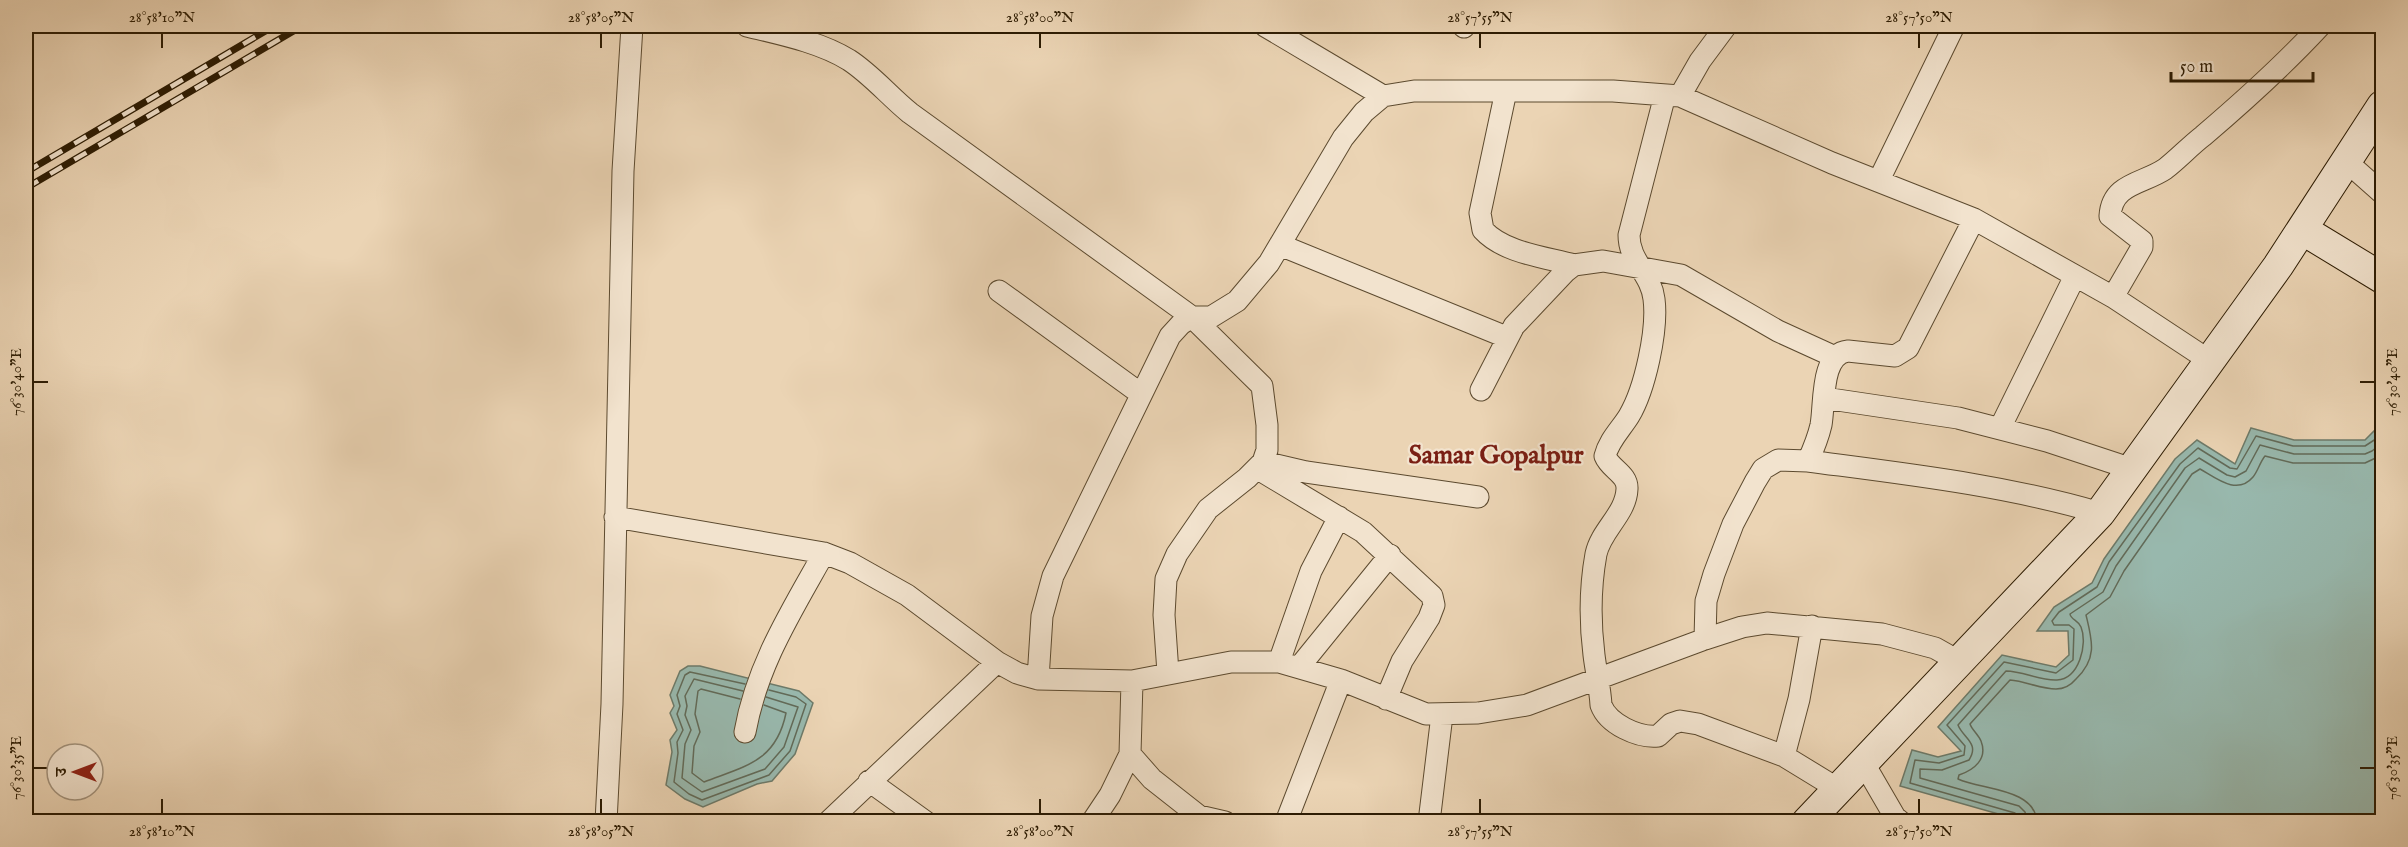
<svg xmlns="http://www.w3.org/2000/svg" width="2408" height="847" viewBox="0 0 2408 847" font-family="'IM FELL English','Noto Serif Devanagari',serif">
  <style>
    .water { fill: #98b8ad; stroke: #6d7a69; stroke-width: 1.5 }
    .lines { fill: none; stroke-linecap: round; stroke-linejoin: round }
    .shore { stroke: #626a58; stroke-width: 1.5 }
    .street-casing { stroke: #5c4a2f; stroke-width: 23 }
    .secondary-casing { stroke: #2d1c03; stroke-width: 32 }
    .street { stroke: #f2e3ce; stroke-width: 21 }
    .secondary { stroke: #f2e3ce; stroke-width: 30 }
    .rail-casing { stroke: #2d1c03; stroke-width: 7 }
    .rail { stroke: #f2e3ce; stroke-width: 4.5; stroke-dasharray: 14; stroke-linecap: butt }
    .ticks { fill: none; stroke: #2d1c03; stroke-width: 2 }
    .labels { text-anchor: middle; stroke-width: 4.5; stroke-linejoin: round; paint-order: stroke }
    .quarter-label { font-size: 26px; font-weight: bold; fill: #7a1f14; stroke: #f2e3ce }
    .neatline { fill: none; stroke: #2d1c03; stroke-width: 2 }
    .ticks-label { font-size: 15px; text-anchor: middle; fill: #2d1c03 }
  </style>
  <rect width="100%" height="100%" fill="#ebd4b4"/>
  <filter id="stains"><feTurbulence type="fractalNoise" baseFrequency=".00333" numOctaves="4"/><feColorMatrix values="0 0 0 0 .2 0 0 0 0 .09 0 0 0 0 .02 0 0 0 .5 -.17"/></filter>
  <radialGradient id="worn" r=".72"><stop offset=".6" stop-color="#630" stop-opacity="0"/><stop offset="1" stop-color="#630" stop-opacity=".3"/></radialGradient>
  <path class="water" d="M 2251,428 L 2294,440 L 2365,440 L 2377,428 L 2382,430 L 2382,821 L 2023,821 L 1900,786 L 1912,750 L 1938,757 L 1961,751 L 1938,727 L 2002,655 L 2056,667 L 2069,655 L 2068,631 L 2037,631 L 2054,607 L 2092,583 L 2104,559 L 2175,459 L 2197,440 L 2235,464 Z
    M 688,666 L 700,666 L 799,691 L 813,703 L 795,754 L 772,781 L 757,784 L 703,807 L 685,799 L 666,785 L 672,752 L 670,740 L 677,730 L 670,713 L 674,706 L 670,695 L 680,671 Z"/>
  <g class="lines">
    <path class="shore" d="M 745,684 L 690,672 L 685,675 L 677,695 L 680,706 L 677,714 L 683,730 L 677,742 L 678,753 L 674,782 L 689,794 L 702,800 L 769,775 L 790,751 L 806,704 L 796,697 L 769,690
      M 743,691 L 694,679 L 685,696 L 687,706 L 685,715 L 691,730 L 685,744 L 682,778 L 702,792 L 765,769 L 784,747 L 798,707 L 766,697
      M 740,699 L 701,689 L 698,691 L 695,714 L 700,732 L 694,746 L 692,773 L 704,782 C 745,766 776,762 786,713 L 764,705
      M 2020,822 L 2015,813 L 1910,783 L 1915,760 L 1939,763 L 1964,755 L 1965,746 L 1947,725 L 2004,662 L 2056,673 L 2073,660 L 2074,629 L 2069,625 L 2054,625 L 2052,621 L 2059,612 L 2097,587 L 2109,562 L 2180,464 L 2198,448 L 2230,468 L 2237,469 L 2256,436 L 2293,446 L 2365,446 L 2382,435
      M 2028,822 L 2025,812 L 2019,806 L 1920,778 L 1920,769 L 1942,770 L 1969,760 C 1980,743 1963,738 1958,725 L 2006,671 C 2023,671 2040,681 2057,680 C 2079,679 2088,644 2081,627 C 2078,620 2071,620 2070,614 L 2103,592 L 2116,566 L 2185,468 L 2199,458 L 2227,475 L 2235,477 L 2246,471 L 2260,445 L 2294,454 L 2365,454 L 2372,451 L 2382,443
      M 2037,822 C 2035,788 1982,790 1958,779 L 1959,775 C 1974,770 1988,759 1981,741 C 1978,734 1972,730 1970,724 L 2010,680 C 2025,681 2041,689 2056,689 C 2065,689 2071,685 2076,679 C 2098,658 2092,640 2086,615 L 2110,597 L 2124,571 L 2192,474 L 2200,469 C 2216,478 2237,496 2253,477 C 2258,471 2260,462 2265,456 L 2293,463 L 2365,463 L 2382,455"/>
    <defs>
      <path id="street" d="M 747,26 C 780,34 820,42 849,60 C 872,75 889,96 910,113 L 1192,317 L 1262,386 L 1267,425 L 1267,450 L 1263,462 L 1247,478 L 1208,509 L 1177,554 L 1166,579 L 1164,615 L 1168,673
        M 1265,26 L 1383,96
        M 1463,26 L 1464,27
        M 1506,91 L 1480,213 L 1483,230 C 1504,253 1545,257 1574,265
        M 1665,95 L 1629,235 C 1629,262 1651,273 1654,299 C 1658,330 1645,389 1629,416 C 1621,429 1609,440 1605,456 C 1610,469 1628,474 1627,489 C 1626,514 1601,530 1596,554 C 1590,587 1590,623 1594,655 C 1596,672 1600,687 1601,705 C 1608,724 1638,738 1658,736 L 1671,724 L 1680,721 L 1698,724 L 1784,756 L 1838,789
        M 1680,96 L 1700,61 L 1726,26
        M 2347,162 L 2382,193
        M 1879,180 L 1954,26
        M 1280,245 L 1506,337
        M 999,291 L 1141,394
        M 2113,297 L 2142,247 L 2142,241 L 2110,216 C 2112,183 2143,184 2165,169 C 2178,159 2190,146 2203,136 C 2244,101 2284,65 2320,26
        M 1481,390 L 1514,326 L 1565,272 L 1574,265 L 1603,261 L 1681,275 L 1778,331 L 1835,357
        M 1824,398 L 1958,418 L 2047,441 L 2132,469
        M 2000,428 L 2075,276
        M 1808,461 C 1813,450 1818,438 1821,425 C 1825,404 1820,354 1848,351 L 1895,356 L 1908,348 L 1974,219
        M 1263,462 L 1306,472 L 1478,497
        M 1258,469 L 1363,532 L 1432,596 L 1434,605 L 1429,618 L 1402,661 L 1386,699
        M 615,517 L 824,553 L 850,563 L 907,595 L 997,662 L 1017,673 L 1038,679 L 1132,681 L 1231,662 L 1279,662 L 1341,680 L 1426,714 L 1478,713 L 1527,705 L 1705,639 L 1742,627 L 1767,623 L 1882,634 L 1935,648 L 1958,661
        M 1705,639 L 1706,601 L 1714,574 L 1733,524 L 1755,482 L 1763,469 L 1778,460 L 1808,461 C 1906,474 2005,485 2100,513
        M 1279,662 L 1311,571 L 1339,517
        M 1300,666 L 1390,555
        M 1038,679 L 1042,616 L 1053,576 L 1170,336 L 1181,324 L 1192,317 L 1211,317 L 1237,301 L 1269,263 L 1343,138 L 1364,112 L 1383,96 L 1414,91 L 1613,91 L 1680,96 L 1832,163 L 1974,219 L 2113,297 L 2210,361
        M 1132,681 L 1130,754 L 1152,779 L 1199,816 L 1201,822
        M 745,732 C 757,665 791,612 824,553
        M 1784,756 L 1799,699 L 1812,626
        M 1863,762 L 1895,817 L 1901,822
        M 869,781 L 926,822
        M 1199,816 L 1225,822
        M 606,822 L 612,704 L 623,171 L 632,26
        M 828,822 L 997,662
        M 1092,822 L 1110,795 L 1130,754
        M 1286,822 L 1341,680
        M 1429,822 L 1442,715"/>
      <path id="secondary" d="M 2303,230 L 2382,278
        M 1807,822 L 2100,513 L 2278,266 L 2382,106"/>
    </defs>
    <use href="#street" class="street-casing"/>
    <use href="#secondary" class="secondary-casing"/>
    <use href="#street" class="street"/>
    <use href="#secondary" class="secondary"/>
    <defs>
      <path id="rail" d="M 26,172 L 274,26
        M 26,188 L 302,26"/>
    </defs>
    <use href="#rail" class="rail-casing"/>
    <use href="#rail" class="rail"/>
  </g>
  <path class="ticks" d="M 162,33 L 162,48M 601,33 L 601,48M 1040,33 L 1040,48M 1480,33 L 1480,48M 1919,33 L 1919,48M 33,382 L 48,382M 2360,382 L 2375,382M 33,768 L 48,768M 2360,768 L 2375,768M 162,799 L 162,814M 601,799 L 601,814M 1040,799 L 1040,814M 1480,799 L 1480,814M 1919,799 L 1919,814"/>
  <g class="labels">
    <g class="quarter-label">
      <text x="1496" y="463">Samar Gopalpur</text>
    </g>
  </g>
  <rect width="2408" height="847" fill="none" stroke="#ebd4b4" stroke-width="66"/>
  <g transform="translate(75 772) rotate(270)"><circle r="28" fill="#f2e3ce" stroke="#a3937d" stroke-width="1.5"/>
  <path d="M0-4.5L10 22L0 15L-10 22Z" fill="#8f2418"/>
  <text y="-9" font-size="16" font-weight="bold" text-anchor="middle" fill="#2d1c03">उ</text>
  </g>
  <path d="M2171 72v9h142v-9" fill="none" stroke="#2d1c03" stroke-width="3"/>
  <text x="2180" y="72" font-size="18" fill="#2d1c03" stroke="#f2e3ce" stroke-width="4.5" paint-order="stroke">50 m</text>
  <rect x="33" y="33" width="2342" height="781" class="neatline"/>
  <g class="ticks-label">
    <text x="162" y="22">28°58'10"N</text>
    <text x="601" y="22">28°58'05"N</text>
    <text x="1040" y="22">28°58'00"N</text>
    <text x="1480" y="22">28°57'55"N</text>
    <text x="1919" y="22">28°57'50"N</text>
    <text transform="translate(2392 382) rotate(-90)" y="5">76°30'40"E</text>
    <text transform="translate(16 382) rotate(-90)" y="5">76°30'40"E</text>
    <text transform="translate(2392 768) rotate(-90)" y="5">76°30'35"E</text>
    <text transform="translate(16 768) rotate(-90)" y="5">76°30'35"E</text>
    <text x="162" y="836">28°58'10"N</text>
    <text x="601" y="836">28°58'05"N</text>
    <text x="1040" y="836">28°58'00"N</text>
    <text x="1480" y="836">28°57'55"N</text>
    <text x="1919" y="836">28°57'50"N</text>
  </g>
  <rect width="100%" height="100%" filter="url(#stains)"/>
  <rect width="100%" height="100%" fill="url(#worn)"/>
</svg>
